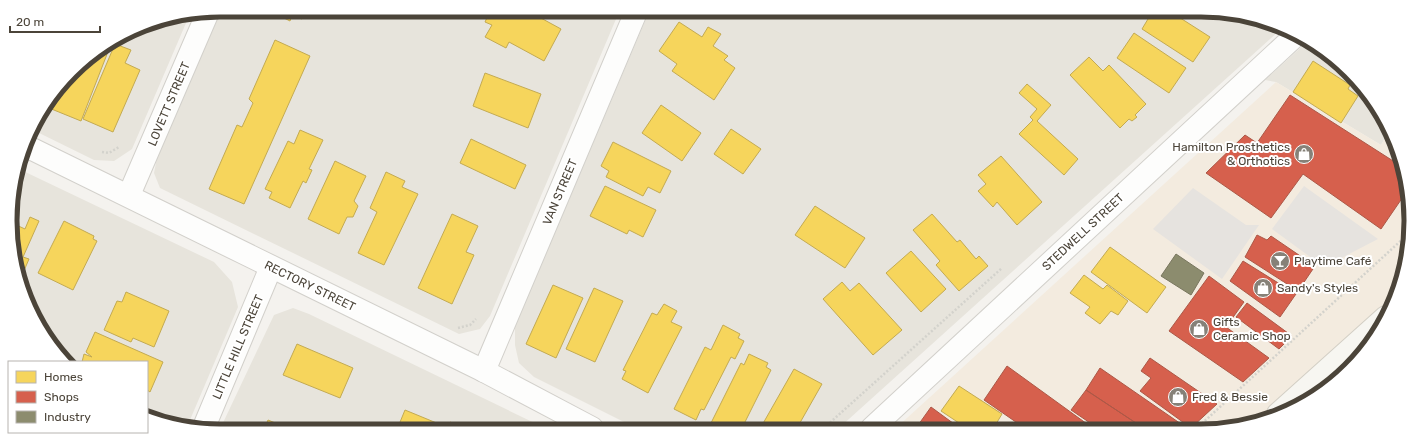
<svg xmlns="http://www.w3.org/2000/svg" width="1421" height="441" viewBox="0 0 1421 441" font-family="Rubik,sans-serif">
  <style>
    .residential { fill: #e7e4dc }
    .commercial { fill: #f3ebdf }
    .parking { fill: #e6e3df }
    .homes { fill: #f6d55c; stroke: #c3aa52 }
    .shops { fill: #d6604d; stroke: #ac5847 }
    .industry { fill: #8c8c6e; stroke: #78765e }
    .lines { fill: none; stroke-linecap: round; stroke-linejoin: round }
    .minor-casing { stroke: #d2d0cb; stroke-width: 24 }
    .tertiary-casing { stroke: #d2d0cb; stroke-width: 24 }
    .secondary-casing { stroke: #d3cfc5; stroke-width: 24 }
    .path { stroke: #d3d2cc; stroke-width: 2.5; stroke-dasharray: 2 2; stroke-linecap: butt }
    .minor { stroke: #fdfdfc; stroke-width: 22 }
    .tertiary { stroke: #fdfdfc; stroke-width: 22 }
    .secondary { stroke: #f7f6f1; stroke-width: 22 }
    .labels { text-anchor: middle; stroke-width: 4; stroke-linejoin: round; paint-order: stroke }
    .street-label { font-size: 12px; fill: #4b4439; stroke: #fff }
    .poi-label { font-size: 12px; fill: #4b4439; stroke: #fff; text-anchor: start }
    .rim { fill: none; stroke: #4b4439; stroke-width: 5 }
  </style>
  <rect width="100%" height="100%" fill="#f4f2ee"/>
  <path class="residential" d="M 219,10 L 619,12 L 490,316 L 480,329 L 459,334 L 160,188 L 154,173 L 157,158 Z
    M 649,12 L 1242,14 L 1280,30 L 839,428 L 636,428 L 534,377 L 519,363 L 515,345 L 515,326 Z
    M 189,16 L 132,149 L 114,161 L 94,160 L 31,129 L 82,62 L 140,26 Z
    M 1308,41 L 1318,46 L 1376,104 L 1388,133 L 1381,145 L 1276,82 L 1265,80 Z
    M 19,169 L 214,262 L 232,282 L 238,307 L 187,427 L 179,427 L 147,414 L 147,362 L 70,362 L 46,338 L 17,275 L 12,193 Z
    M 293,308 L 309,314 L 545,428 L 221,427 L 274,315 Z"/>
  <path class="commercial" d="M 1276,82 L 1381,145 L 1388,133 L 1407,180 L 1407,262 L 1383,326 L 1339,379 L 1293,409 L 1228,429 L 896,428 Z"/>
  <path class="parking" d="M 1304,186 L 1378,239 L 1324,267 L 1272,229 Z
    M 1193,188 L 1246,225 L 1259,225 L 1222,279 L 1153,229 Z"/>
  <path class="homes" d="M 258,10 L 270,10 L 268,14 Z
    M 279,10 L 306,10 L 302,19 L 292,15 L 290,21 L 280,16 L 282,11 Z
    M 490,11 L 528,11 L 561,29 L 544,61 L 509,42 L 506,48 L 485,37 L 492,25 L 485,22 Z
    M 1151,14 L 1174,14 L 1210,37 L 1193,62 L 1142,29 Z
    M 679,22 L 702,37 L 708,27 L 721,34 L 713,46 L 728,56 L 724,60 L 735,68 L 714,100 L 672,71 L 677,64 L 659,51 Z
    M 149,24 L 145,30 L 139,27 L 140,26 Z
    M 1134,33 L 1186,68 L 1169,93 L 1117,58 Z
    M 275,40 L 310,56 L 244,204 L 209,189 L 237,125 L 242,127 L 253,103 L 249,99 Z
    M 111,44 L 81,121 L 49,108 L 53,99 L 82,62 Z
    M 115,44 L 131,50 L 125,63 L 140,70 L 113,132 L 83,119 Z
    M 1089,57 L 1103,71 L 1109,65 L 1146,104 L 1135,115 L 1137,117 L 1132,121 L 1129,119 L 1120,128 L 1070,75 Z
    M 1313,61 L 1350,85 L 1348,89 L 1358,96 L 1341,123 L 1293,92 Z
    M 485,73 L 541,94 L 528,128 L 473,106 Z
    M 1027,84 L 1051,105 L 1037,121 L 1078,159 L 1064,175 L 1019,134 L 1033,120 L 1030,117 L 1037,109 L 1019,93 Z
    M 661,105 L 701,133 L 682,161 L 642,133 Z
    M 731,129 L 761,149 L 743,174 L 714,154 Z
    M 300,130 L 323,140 L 309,169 L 312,170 L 306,183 L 303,181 L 290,208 L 269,198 L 272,192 L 265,189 L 288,141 L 294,144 Z
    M 471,139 L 526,165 L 515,189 L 460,163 Z
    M 613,142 L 671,171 L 660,193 L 648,187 L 643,196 L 606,177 L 609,171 L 601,166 Z
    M 1001,156 L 1042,202 L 1017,225 L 997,202 L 993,207 L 978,191 L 986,184 L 978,175 Z
    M 335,161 L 366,176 L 354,201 L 358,206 L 353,217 L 347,217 L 339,234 L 308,219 Z
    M 386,172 L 405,181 L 402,187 L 418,194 L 384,265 L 358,253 L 377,212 L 370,208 Z
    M 605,186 L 656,210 L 643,237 L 629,230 L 627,234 L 590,216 Z
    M 815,206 L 865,238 L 845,268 L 795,235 Z
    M 452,214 L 478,226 L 466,252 L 474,255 L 452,304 L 418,288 Z
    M 932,214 L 957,242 L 960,240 L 976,259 L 979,256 L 988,266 L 959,291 L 936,265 L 940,261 L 913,230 Z
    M 30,217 L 39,221 L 23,257 L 29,259 L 20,280 L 17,275 L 14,224 L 25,229 Z
    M 64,221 L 94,236 L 93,239 L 97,241 L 73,290 L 38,273 Z
    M 1110,247 L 1166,287 L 1147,313 L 1091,272 Z
    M 911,251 L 946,289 L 921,312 L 886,273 Z
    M 1084,275 L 1103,289 L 1107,285 L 1128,301 L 1118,315 L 1111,311 L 1100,324 L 1085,313 L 1090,307 L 1070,293 Z
    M 842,282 L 850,291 L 859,283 L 902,330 L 873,355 L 823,299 Z
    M 553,285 L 583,298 L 556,358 L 526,344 Z
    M 594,288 L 623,301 L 595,362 L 566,349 Z
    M 126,292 L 169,311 L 154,347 L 133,338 L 131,342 L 104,330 L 117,301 L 122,302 Z
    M 664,304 L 677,311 L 671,322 L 682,327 L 648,393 L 622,379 L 626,371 L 623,370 L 652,313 L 657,315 Z
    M 723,325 L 740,334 L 738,338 L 744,341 L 735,359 L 731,357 L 704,410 L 701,409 L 696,420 L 674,409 L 705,347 L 711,350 Z
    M 95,332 L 163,362 L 150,392 L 147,390 L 147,362 L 82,362 L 84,354 L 92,357 L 86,352 Z
    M 297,344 L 353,368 L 340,398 L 283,375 Z
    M 749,354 L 768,363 L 766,367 L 771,370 L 742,428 L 716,428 L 710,425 L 741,363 L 744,365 Z
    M 794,369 L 822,384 L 797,428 L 763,428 L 761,427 Z
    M 959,386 L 1002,414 L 993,429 L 968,429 L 941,411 Z
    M 405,410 L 439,424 L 438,427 L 398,427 Z
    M 268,420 L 285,427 L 265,427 Z
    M 450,422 L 462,428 L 448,427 Z"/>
  <path class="shops" d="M 1290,95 L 1401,166 L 1407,180 L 1407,191 L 1381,229 L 1303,174 L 1271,218 L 1206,173 L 1245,135 L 1257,143 Z
    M 1257,235 L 1267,240 L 1271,236 L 1315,266 L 1298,291 L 1245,257 Z
    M 1243,261 L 1296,294 L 1280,317 L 1230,281 Z
    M 1209,276 L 1244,302 L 1226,327 L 1269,358 L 1243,382 L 1169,331 Z
    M 1247,303 L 1292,336 L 1279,349 L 1236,317 Z
    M 1150,358 L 1217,404 L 1191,428 L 1140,391 L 1151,378 L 1141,371 Z
    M 1007,366 L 1094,429 L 1026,429 L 984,400 Z
    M 1100,368 L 1184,426 L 1180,429 L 1145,429 L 1086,390 Z
    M 1086,390 L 1145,429 L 1099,429 L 1071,410 Z
    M 931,407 L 961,429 L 916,428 Z"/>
  <path class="industry" d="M 1176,254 L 1204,273 L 1191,295 L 1161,276 Z"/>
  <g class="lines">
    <defs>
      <path id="minor" d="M 129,195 L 208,12
        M 484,371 L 636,12
        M 204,427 L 271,267
        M 872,428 L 1295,36"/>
      <path id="tertiary" d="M 26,146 L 484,371 L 592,428"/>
      <path id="secondary" d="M 1278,414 L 1386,317"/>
    </defs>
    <use href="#minor" class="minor-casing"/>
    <use href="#tertiary" class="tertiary-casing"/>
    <use href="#secondary" class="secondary-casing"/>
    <path class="path" d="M 102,152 L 109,153 L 119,147
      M 458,328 L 470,325 L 476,319
      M 824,428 L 1002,268
      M 1196,429 L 1407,235"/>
    <use href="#minor" class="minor"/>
    <use href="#tertiary" class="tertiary"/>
    <use href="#secondary" class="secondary"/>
  </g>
  <defs>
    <symbol id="shop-disc" viewBox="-11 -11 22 22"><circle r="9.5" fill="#868178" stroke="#fff"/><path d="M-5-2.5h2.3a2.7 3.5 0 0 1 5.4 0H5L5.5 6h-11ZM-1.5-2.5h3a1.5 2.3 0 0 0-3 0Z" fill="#fff"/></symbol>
    <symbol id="bar-disc" viewBox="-11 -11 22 22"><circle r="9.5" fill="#868178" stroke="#fff"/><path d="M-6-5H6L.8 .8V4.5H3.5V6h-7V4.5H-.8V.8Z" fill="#fff"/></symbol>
  </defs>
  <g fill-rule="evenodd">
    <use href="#shop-disc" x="1293" y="143" width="22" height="22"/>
    <use href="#bar-disc" x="1269" y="250" width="22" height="22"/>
    <use href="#shop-disc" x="1252" y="277" width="22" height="22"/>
    <use href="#shop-disc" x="1188" y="318" width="22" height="22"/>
    <use href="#shop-disc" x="1167" y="386" width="22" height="22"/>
  </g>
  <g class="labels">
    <g class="street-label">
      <text transform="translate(169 104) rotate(-67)" y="4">LOVETT STREET</text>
      <text transform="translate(560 192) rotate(-67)" y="4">VAN STREET</text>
      <text transform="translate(1083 232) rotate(-43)" y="4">STEDWELL STREET</text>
      <text transform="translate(310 286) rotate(26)" y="4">RECTORY STREET</text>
      <text transform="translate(238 347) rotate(-67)" y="4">LITTLE HILL STREET</text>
    </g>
    <g class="poi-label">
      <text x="1290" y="151" text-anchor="end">Hamilton Prosthetics<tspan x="1290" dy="14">&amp; Orthotics</tspan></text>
      <text x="1294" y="265">Playtime Café</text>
      <text x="1277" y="292">Sandy's Styles</text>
      <text x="1213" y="326">Gifts<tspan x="1213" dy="14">Ceramic Shop</tspan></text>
      <text x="1192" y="401">Fred &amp; Bessie</text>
    </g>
  </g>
  <path d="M0 0H1421V441H0ZM220 17H1201A203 203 0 0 1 1404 220V221A203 203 0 0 1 1201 424H220A203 203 0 0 1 17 221V220A203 203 0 0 1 220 17Z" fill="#fff" fill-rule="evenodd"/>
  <path class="rim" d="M220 17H1201A203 203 0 0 1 1404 220V221A203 203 0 0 1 1201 424H220A203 203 0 0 1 17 221V220A203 203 0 0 1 220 17Z"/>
  <rect x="8" y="361" width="140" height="72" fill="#ffffff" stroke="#b7b4b0"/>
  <rect x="16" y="371" width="20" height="12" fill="#f6d55c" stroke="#b7b4b0"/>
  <text x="44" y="381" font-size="12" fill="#4b4439">Homes</text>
  <rect x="16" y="391" width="20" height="12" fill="#d6604d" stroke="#b7b4b0"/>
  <text x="44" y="401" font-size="12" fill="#4b4439">Shops</text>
  <rect x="16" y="411" width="20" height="12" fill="#8c8c6e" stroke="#b7b4b0"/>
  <text x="44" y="421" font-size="12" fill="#4b4439">Industry</text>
  <path d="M10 26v6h90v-6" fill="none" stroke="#4b4439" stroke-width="2"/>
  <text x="16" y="26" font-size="12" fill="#4b4439" stroke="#ffffff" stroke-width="3" paint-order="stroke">20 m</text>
</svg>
